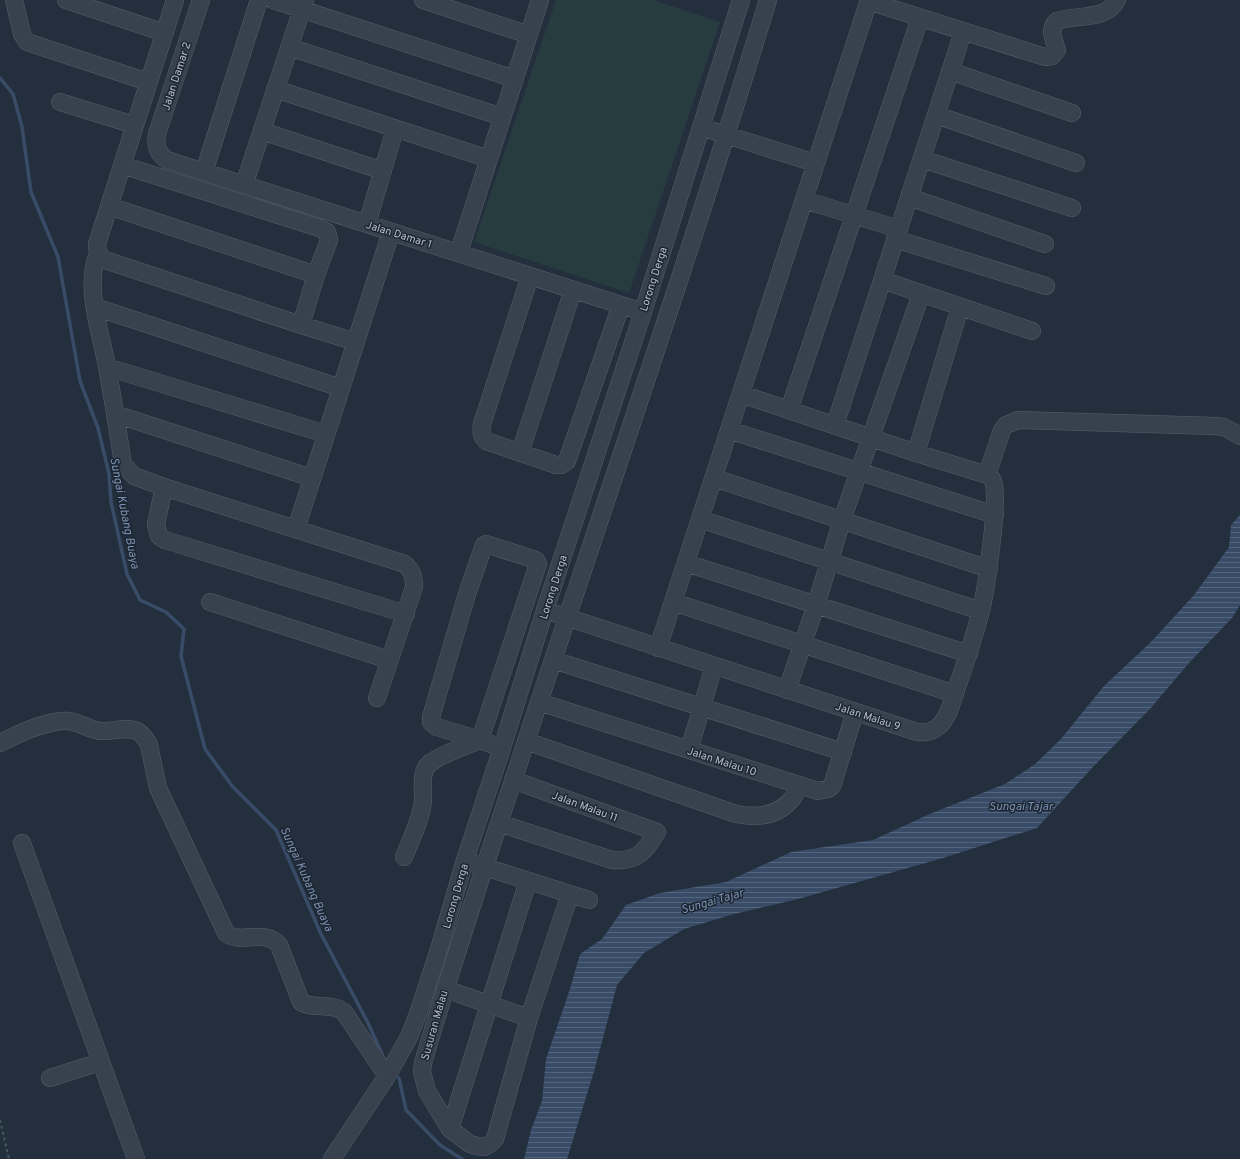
<svg xmlns="http://www.w3.org/2000/svg" width="1240" height="1159" viewBox="0 0 1240 1159" font-family="Overpass,sans-serif">
  <style>
    .green { fill: #263c3f }
    .water { fill: url(#water-rules) }
    .lines { fill: none; stroke-linecap: round; stroke-linejoin: round }
    .stream { stroke: #394c67; stroke-width: 3.5 }
    .minor-casing { stroke: #565f6c; stroke-width: 18 }
    .path { stroke: #44595c; stroke-width: 2; stroke-dasharray: 3 3; stroke-linecap: butt }
    .minor { stroke: #38414e; stroke-width: 17 }
    .labels { text-anchor: middle; stroke-width: 3; stroke-linejoin: round; paint-order: stroke }
    .street-label { font-size: 11px; fill: #b4bcc9; stroke: #1d2633 }
    .water-label { font-size: 12px; font-style: italic; fill: #7c92b1; stroke: #1d2633 }
  </style>
  <defs>
    <pattern id="water-rules" width="6" height="5" patternUnits="userSpaceOnUse"><rect width="6" height="5" fill="#394c67"/><path d="M0 2.5h6" fill="none" stroke="#53647b"/></pattern>
  </defs>
  <rect width="100%" height="100%" fill="#242f3e"/>
  <path class="green" d="M 556,0 L 653,0 L 720,22 L 629,293 L 474,242 Z"/>
  <path class="water" d="M 1240,515 L 1240,605 L 1232,618 L 1189,663 L 1150,709 L 1091,769 L 1037,828 L 943,858 L 798,899 L 734,914 L 684,929 L 644,953 L 617,985 L 595,1068 L 567,1159 L 524,1159 L 531,1130 L 542,1101 L 546,1059 L 570,989 L 580,954 L 602,939 L 626,905 L 660,893 L 726,882 L 791,852 L 873,840 L 932,813 L 1005,784 L 1034,765 L 1060,740 L 1104,686 L 1151,642 L 1194,595 L 1229,547 L 1231,525 Z"/>
  <g class="lines">
    <path class="stream" d="M 0,78 L 13,94 L 22,127 L 31,192 L 58,257 L 80,381 L 98,428 L 109,474 L 111,502 L 127,574 L 140,600 L 166,612 L 184,629 L 181,656 L 205,749 L 233,787 L 276,830 L 321,934 L 368,1023 L 382,1054
      M 399,1078 L 406,1110 L 440,1145 L 462,1159"/>
    <defs>
      <path id="minor" d="M 14,0 L 22,34 L 27,42 L 148,82
        M 66,0 L 165,33
        M 175,0 L 97,244 L 98,254 L 105,260 L 301,325 L 356,342
        M 201,0 L 157,134 C 155,145 157,153 167,160 L 204,172 L 643,312
        M 273,0 L 515,79
        M 423,0 L 529,35
        M 868,1 L 1045,57 L 1052,56 L 1057,50 C 1054,40 1048,29 1057,21 C 1075,14 1107,21 1117,0
        M 289,47 L 502,117
        M 950,71 L 1072,113
        M 275,89 L 489,159
        M 60,102 L 134,125
        M 936,115 L 1076,163
        M 701,127 L 815,163
        M 262,131 L 383,171
        M 922,159 L 1072,208
        M 122,165 L 319,228 L 327,232 L 329,240 L 316,275 L 301,325
        M 204,172 L 259,0
        M 244,185 L 305,0
        M 909,197 L 1045,244
        M 804,200 L 899,229
        M 109,206 L 316,275
        M 367,224 L 395,129
        M 895,239 L 1046,286
        M 459,252 L 540,0
        M 98,254 C 84,286 101,333 107,367 C 113,399 118,432 123,464 L 134,476 L 164,487 L 405,564 C 412,571 414,576 414,587 L 377,698
        M 530,276 L 482,424 C 481,431 481,436 486,441 L 556,465 L 561,465 L 567,461 L 621,305
        M 882,280 L 1032,331
        M 95,307 L 341,388
        M 107,367 L 326,434
        M 789,410 L 920,18
        M 115,414 L 312,478
        M 835,425 L 963,32
        M 729,430 L 995,515
        M 520,453 L 573,290
        M 916,453 L 960,307
        M 987,475 L 1002,430 L 1006,425 L 1018,420 L 1215,426 L 1224,427 L 1240,436
        M 714,478 L 989,569
        M 164,487 L 156,524 L 159,536 L 165,540 L 406,614
        M 700,519 L 981,611
        M 296,529 L 391,232
        M 686,563 L 969,654
        M 210,602 L 389,660
        M 673,602 L 955,694
        M 557,614 L 917,732 C 925,733 933,732 939,726 C 949,717 953,699 957,687 C 966,662 974,637 981,611 C 987,585 990,557 993,530 C 994,518 997,491 993,481 C 992,478 989,476 987,475 L 916,453 L 741,394
        M 658,648 L 869,0
        M 553,660 L 843,752
        M 787,690 L 816,605 L 842,520 L 921,294
        M 539,702 L 818,791 L 828,789 L 832,786 L 855,712
        M 526,741 L 736,814 C 756,818 777,816 791,800 C 795,796 797,790 799,786
        M 0,743 C 20,733 39,724 61,721 C 75,719 87,729 100,731 C 112,732 126,726 137,731 C 143,734 146,739 149,745 L 158,788 L 226,933 C 241,945 264,928 279,945 L 301,1002 C 314,1010 332,1002 344,1012 L 387,1076
        M 689,750 L 714,666
        M 499,823 L 612,860 C 638,862 644,852 657,832 L 513,780
        M 22,843 L 136,1159
        M 404,857 C 411,839 421,820 423,801 C 424,790 419,772 430,763 C 442,754 465,746 480,740 L 538,564 L 536,560 L 486,544 L 484,545 L 467,594 L 431,717 L 431,722 L 437,727 L 480,740 L 502,748
        M 475,864 L 589,900
        M 570,894 L 529,1018 L 495,1139 L 490,1144 L 484,1147 L 477,1146 L 470,1144 L 450,1129 L 427,1091 L 422,1072 L 423,1063 C 458,943 499,824 538,705 C 616,470 696,236 768,0
        M 445,989 L 529,1018
        M 50,1078 L 100,1062
        M 450,1129 L 528,881
        M 332,1159 L 387,1076 L 409,1037 L 419,1011 L 440,946 L 465,860 L 502,748 L 545,610 L 643,312 L 741,0"/>
    </defs>
    <use href="#minor" class="minor-casing"/>
    <path class="path" d="M 0,1120 L 9,1159"/>
    <use href="#minor" class="minor"/>
  </g>
  <g class="labels">
    <g class="street-label">
      <text transform="translate(176 76) rotate(-72)" y="4">Jalan Damar 2</text>
      <text transform="translate(399 234) rotate(17)" y="4">Jalan Damar 1</text>
      <text transform="translate(653 279) rotate(-72)" y="4">Lorong Derga</text>
      <text transform="translate(553 587) rotate(-72)" y="4">Lorong Derga</text>
      <text transform="translate(868 716) rotate(18)" y="4">Jalan Malau 9</text>
      <text transform="translate(722 761) rotate(18)" y="4">Jalan Malau 10</text>
      <text transform="translate(585 806) rotate(20)" y="4">Jalan Malau 11</text>
      <text transform="translate(455 896) rotate(-74)" y="4">Lorong Derga</text>
      <text transform="translate(434 1025) rotate(-74)" y="4">Susuran Malau</text>
    </g>
    <g class="water-label">
      <text transform="translate(125 513) rotate(79)" y="4">Sungai Kubang Buaya</text>
      <text x="1021" y="810">Sungai Tajar</text>
      <text transform="translate(307 879) rotate(66)" y="4">Sungai Kubang Buaya</text>
      <text transform="translate(712 901) rotate(-16)" y="4">Sungai Tajar</text>
    </g>
  </g>
</svg>
